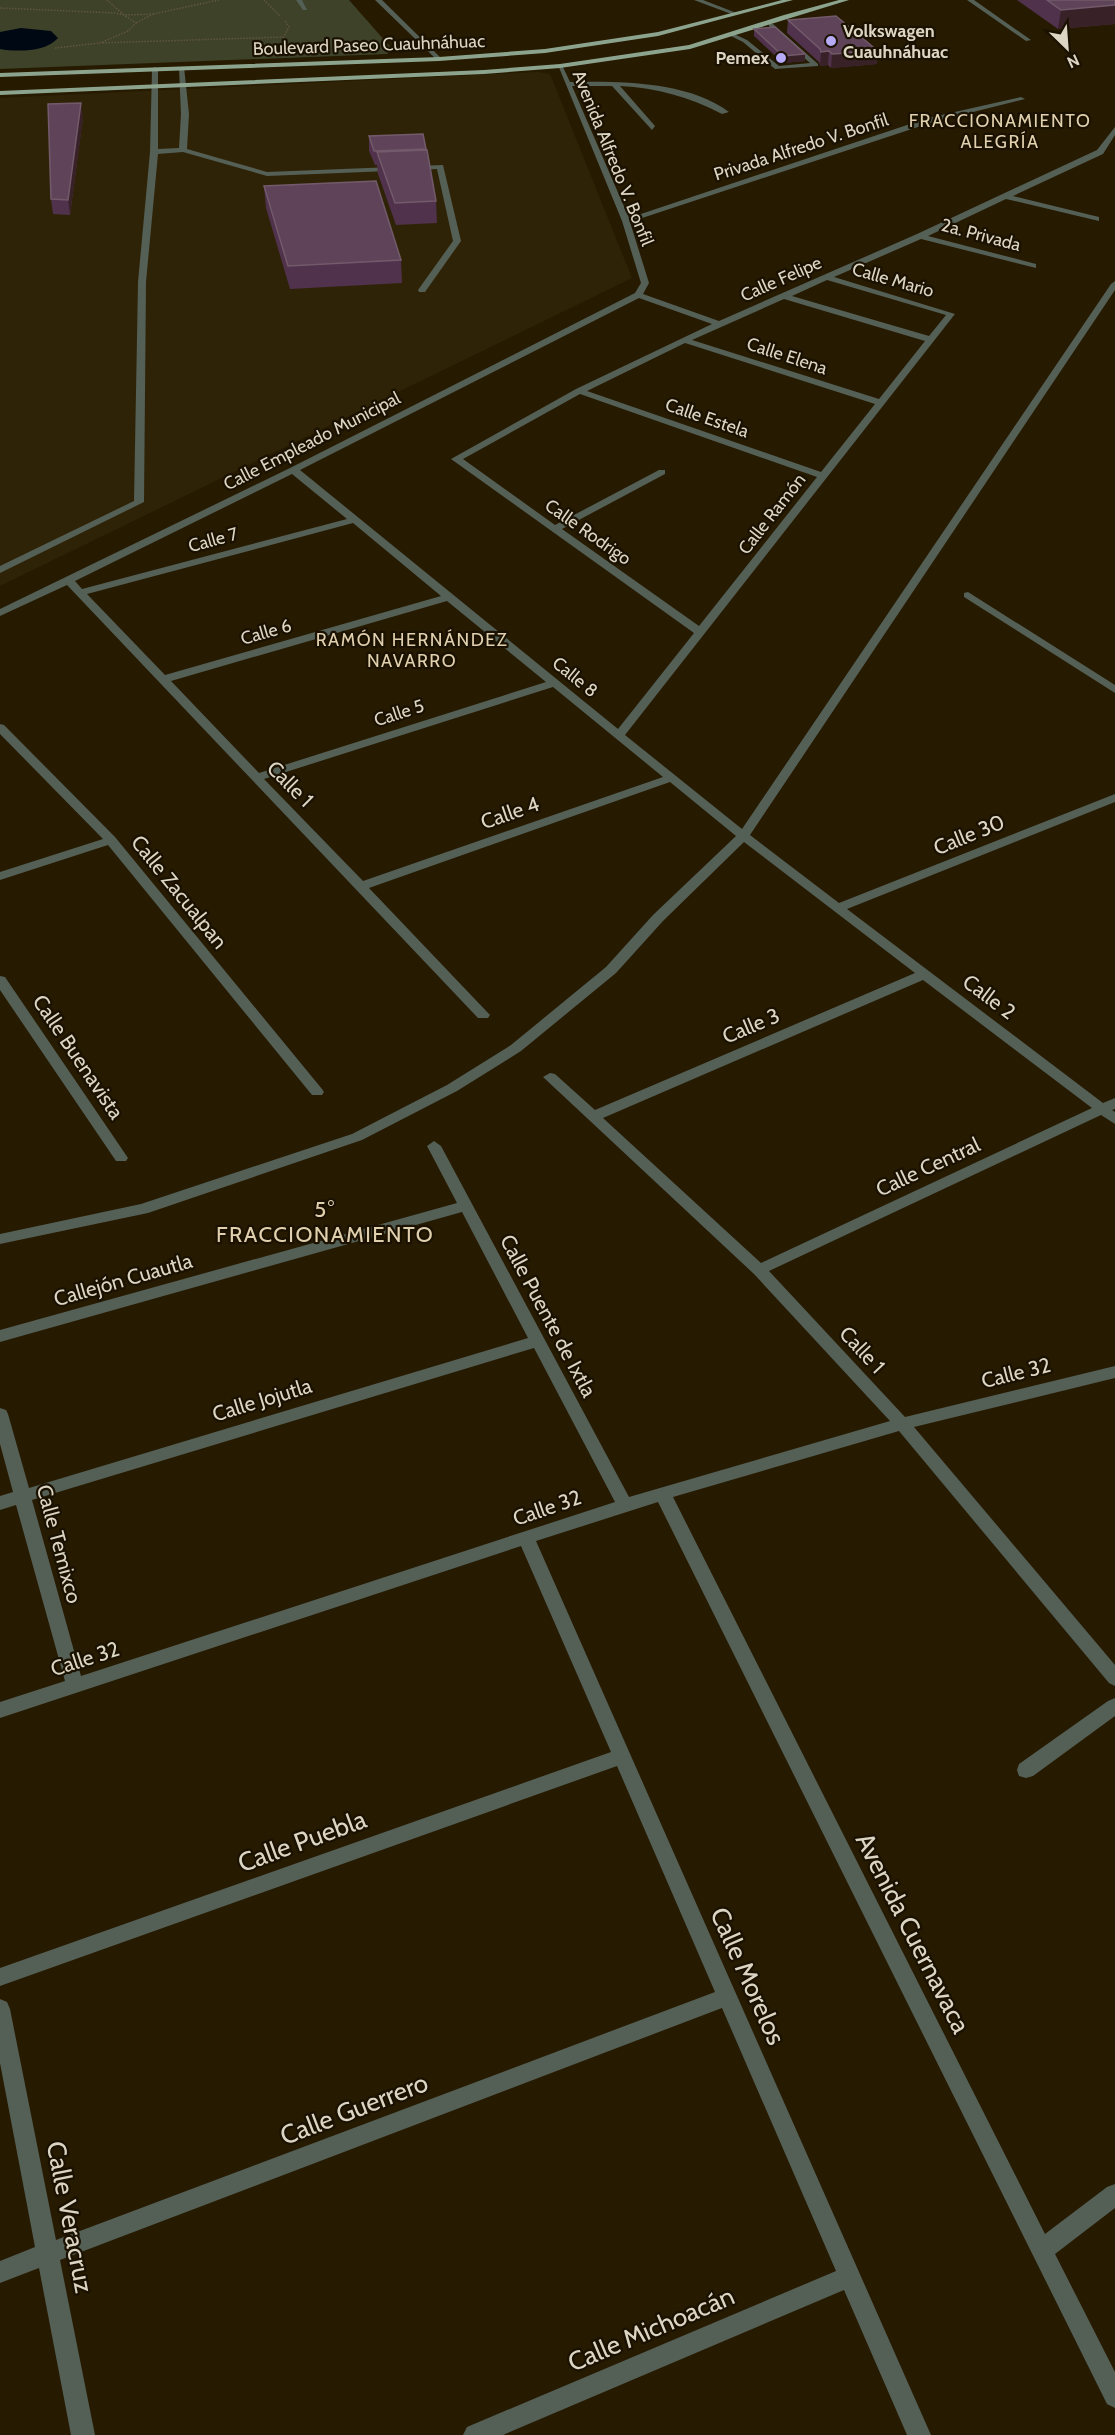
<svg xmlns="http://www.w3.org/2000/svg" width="1115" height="2435" viewBox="0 0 1115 2435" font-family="Cabin,sans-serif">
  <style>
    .built { fill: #2f2307 }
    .green { fill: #3e4229 }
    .water { fill: #000814 }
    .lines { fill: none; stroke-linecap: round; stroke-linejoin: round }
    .path { stroke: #60563f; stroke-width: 1.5; stroke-dasharray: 1.5 1.5; stroke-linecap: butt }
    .minor { fill: #545f55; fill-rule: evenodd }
    .major { fill: #8ca48e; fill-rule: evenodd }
    .wall { fill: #50324c }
    .shaded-wall { fill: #392128 }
    .building { fill: #5f4459; stroke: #725a6a; stroke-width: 1.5 }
    .poi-dot { fill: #b7abf8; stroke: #1a1100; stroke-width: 2 }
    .labels { text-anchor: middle; stroke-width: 4.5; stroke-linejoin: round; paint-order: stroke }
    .far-poi-label { font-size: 18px; font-weight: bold; fill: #dcd5c4; stroke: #1a1100; text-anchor: start }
    .far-street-label { font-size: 18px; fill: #dcd5c4; stroke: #1a1100 }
    .far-neighbourhood-label { font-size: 18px; letter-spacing: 1.5px; fill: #e0d0ae; stroke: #1a1100 }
    .street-label { font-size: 21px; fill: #dcd5c4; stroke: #1a1100 }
    .neighbourhood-label { font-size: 22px; letter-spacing: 1.5px; fill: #e0d0ae; stroke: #1a1100 }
    .near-street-label { font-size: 26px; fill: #dcd5c4; stroke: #1a1100 }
  </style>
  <rect width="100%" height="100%" fill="#261a00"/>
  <path class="built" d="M 538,72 L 550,74 L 632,278 L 0,586 L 0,98 Z"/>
  <path class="green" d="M 0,0 L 349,0 L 393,50 L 387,54 L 0,69 Z"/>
  <path class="water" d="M 21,28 L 51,31 L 58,38 C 46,52 17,52 0,49 L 0,32 Z"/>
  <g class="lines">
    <path class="path" d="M 107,0 L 124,15 L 153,14 L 136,23
      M 264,0 L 280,16
      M 0,8 L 115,13 L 124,15 L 136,23 L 128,31 L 100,43 L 283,37
      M 153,14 L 219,0
      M 283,38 L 289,27 L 285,21
      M 55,48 L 100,43"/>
    <path class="minor" d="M 296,0 L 302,0 L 307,10 L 303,10 Z
      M 375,0 L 382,0 L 441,58 L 441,60 L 437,60 Z
      M 694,0 L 703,0 L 739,14 L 734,15 Z
      M 967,0 L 974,0 L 1031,40 L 1026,41 Z
      M 769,24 L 773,24 L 818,64 L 818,66 L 775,69 L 743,42 L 731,36 L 734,34 L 747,40 L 779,66 L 810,63 L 769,26 Z
      M 558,65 L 562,65 L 570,82 C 619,81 688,81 729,112 L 722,114 C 690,97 657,88 620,86 L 655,126 L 652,130 L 612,86 L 572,86 L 629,218 L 928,118 L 1021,97 L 1025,99 L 933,122 L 630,222 L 649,283 L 643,294 L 719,321 L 917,234 L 1097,150 L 1115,127 L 1115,135 L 1103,154 L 1013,196 L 1099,217 L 1099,221 L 1006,199 L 928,236 L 1036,264 L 1036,268 L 921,239 L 834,277 L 955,314 L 625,735 L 742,829 L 1111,284 L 1115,281 L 1115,290 L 750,835 L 839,903 L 1115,794 L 1115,802 L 847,909 L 1103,1103 L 1115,1098 L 1115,1109 L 1112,1110 L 1115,1112 L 1115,1124 L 1101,1115 L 769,1271 L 905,1417 L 1115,1366 L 1115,1378 L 914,1427 L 1115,1665 L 1115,1686 L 1109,1683 L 899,1431 L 673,1497 L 1045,2234 L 1107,2187 L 1115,2184 L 1115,2208 L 1055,2254 L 1115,2372 L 1115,2408 L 1107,2404 L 658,1502 L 536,1541 L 931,2435 L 907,2435 L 844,2290 L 503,2435 L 463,2435 L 467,2427 L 836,2271 L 722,2008 L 60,2260 L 95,2435 L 71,2435 L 39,2268 L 0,2283 L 0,2261 L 35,2247 L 0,2063 L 0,1999 L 7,2002 L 10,2009 L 56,2240 L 715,1992 L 617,1766 L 0,1986 L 0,1968 L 611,1752 L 521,1546 L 0,1718 L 0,1702 L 65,1681 L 16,1505 L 0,1510 L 0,1496 L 13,1492 L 0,1444 L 0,1408 L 6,1410 L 8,1414 L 29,1488 L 528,1338 L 462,1212 L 0,1342 L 0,1330 L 457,1203 L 427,1146 L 434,1141 L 441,1146 L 629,1497 L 890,1421 L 754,1274 L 543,1077 L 550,1073 L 555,1074 L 595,1110 L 915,973 L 744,842 L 663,921 L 616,973 L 521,1051 L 457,1091 L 362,1140 L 148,1213 L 0,1244 L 0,1234 L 141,1204 L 352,1134 L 447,1085 L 511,1045 L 606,967 L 653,915 L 736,836 L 670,782 L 369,888 L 490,1015 L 488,1018 L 478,1018 L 67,585 L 0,616 L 0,609 L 290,468 L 635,293 L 641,283 L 622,221 ZM 827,280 L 946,315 L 929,336 L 792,296 ZM 639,298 L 712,324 L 576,389 L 451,459 L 694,633 L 618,729 L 300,470 ZM 784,299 L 925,341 L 879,399 L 692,340 ZM 685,343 L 875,404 L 821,472 L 587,391 ZM 580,394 L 817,477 L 699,626 L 562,529 L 665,474 L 665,470 L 659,470 L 555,525 L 463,459 ZM 292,474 L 347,519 L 82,589 L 75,581 ZM 353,523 L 441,596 L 165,675 L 87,594 ZM 447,601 L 546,682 L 259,773 L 171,681 ZM 553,687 L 663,777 L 363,881 L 264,779 ZM 923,980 L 1092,1108 L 761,1263 L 603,1118 ZM 534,1348 L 615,1502 L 81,1676 L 32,1500 Z
      M 155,67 L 158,69 L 158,149 L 179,148 L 181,114 L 179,68 L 184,67 L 189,114 L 187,149 L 267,172 L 443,165 L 461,241 L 425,292 L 419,292 L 418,290 L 453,241 L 437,169 L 267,176 L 183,152 L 158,154 L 146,282 L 144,502 L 0,573 L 0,566 L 134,501 L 138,282 L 150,152 L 152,69 Z
      M 968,592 L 1115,685 L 1115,693 L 964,597 L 964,593 Z
      M 0,724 L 4,725 L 115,837 L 322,1089 L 324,1092 L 322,1095 L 312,1095 L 108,845 L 0,880 L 0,872 L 103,839 L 0,734 Z
      M 0,976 L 5,977 L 126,1155 L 128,1158 L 126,1161 L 116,1161 L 0,990 Z
      M 1115,1698 L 1115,1716 L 1033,1776 L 1026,1778 L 1019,1776 L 1017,1770 L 1019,1764 L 1108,1701 Z"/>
    <path class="major" d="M 782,0 L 793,0 L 658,36 L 545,53 L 439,61 L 0,77 L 0,73 L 439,57 L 545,49 L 658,32 Z
      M 839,0 L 849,0 L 690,49 L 560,68 L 484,74 L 0,95 L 0,91 L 484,70 L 560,64 L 689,45 L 784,15 Z"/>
  </g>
  <path class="wall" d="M 1017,0 L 1115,0 L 1115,24 L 1058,29 Z
    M 788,20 L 878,51 L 877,64 L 831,68 L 828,65 L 820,66 L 819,62 L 787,33 Z
    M 754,29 L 805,54 L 805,61 L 783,63 L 754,36 Z
    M 83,117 L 70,215 L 53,214 L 51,199 Z
    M 423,134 L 436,201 L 437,223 L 396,225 L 378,174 L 377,165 L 375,165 L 369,151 L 369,136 Z
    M 264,186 L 401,260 L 402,283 L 290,289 L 266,208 Z"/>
  <path class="shaded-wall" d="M 1115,5 L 1115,24 L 1058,29 L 1061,10 Z
    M 829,51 L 828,65 L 820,66 L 821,52 Z
    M 878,51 L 877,64 L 831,68 L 832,54 Z
    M 805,54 L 805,61 L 783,63 L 783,56 Z
    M 81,103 L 83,117 L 70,215 L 68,200 Z"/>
  <path class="building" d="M 1047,0 L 1115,0 L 1115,5 L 1061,10 Z
    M 836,16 L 878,51 L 832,54 L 829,51 L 821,52 L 820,49 L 788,20 Z
    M 775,27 L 805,54 L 783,56 L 754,29 Z
    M 81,103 L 68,200 L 51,199 L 48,104 Z
    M 423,134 L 426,149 L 374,151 L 369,136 Z
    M 427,150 L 436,201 L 395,203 L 377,152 Z
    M 376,181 L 401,260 L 288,266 L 264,186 Z"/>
  <g class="poi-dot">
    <circle cx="831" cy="41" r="6"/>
    <circle cx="781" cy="58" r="6"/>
  </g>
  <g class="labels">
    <g class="far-poi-label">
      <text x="843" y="37">Volkswagen<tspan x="843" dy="21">Cuauhnáhuac</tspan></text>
      <text x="769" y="64" text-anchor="end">Pemex</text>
    </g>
    <g class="far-street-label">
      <text transform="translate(369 45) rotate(-2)" y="6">Boulevard Paseo Cuauhnáhuac</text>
      <text transform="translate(801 147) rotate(-18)" y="6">Privada Alfredo V. Bonfil</text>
      <text transform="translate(613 158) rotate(68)" y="6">Avenida Alfredo V. Bonfil</text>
      <text transform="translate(981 235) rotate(15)" y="6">2a. Privada</text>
      <text transform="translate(781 279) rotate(-24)" y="6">Calle Felipe</text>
      <text transform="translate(893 280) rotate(16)" y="6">Calle Mario</text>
      <text transform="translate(787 356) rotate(18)" y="6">Calle Elena</text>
      <text transform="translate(707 418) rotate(19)" y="6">Calle Estela</text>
      <text transform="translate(312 441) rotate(-27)" y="6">Calle Empleado Municipal</text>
      <text transform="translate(772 514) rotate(-52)" y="6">Calle Ramón</text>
      <text transform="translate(588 532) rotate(35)" y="6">Calle Rodrigo</text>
      <text transform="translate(213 540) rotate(-15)" y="6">Calle 7</text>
      <text transform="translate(266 632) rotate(-16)" y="6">Calle 6</text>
      <text transform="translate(575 677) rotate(39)" y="6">Calle 8</text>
      <text transform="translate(399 713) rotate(-18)" y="6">Calle 5</text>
    </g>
    <g class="far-neighbourhood-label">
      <text x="1000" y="127">FRACCIONAMIENTO<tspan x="1000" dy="21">ALEGRÍA</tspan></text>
      <text x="412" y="646">RAMÓN HERNÁNDEZ<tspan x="412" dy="21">NAVARRO</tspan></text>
    </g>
    <g class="street-label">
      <text transform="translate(290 784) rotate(45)" y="7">Calle 1</text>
      <text transform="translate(510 813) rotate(-19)" y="7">Calle 4</text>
      <text transform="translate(969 835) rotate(-22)" y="7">Calle 30</text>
      <text transform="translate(179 892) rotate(51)" y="7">Calle Zacualpan</text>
      <text transform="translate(989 997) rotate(37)" y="7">Calle 2</text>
      <text transform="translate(751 1026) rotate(-23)" y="7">Calle 3</text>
      <text transform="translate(78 1057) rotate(56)" y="7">Calle Buenavista</text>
      <text transform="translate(928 1167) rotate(-25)" y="7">Calle Central</text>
      <text transform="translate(123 1280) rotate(-16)" y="7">Callejón Cuautla</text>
      <text transform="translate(548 1316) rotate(62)" y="7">Calle Puente de Ixtla</text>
      <text transform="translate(862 1350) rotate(47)" y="7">Calle 1</text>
      <text transform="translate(1016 1373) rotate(-14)" y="7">Calle 32</text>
      <text transform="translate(262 1400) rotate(-17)" y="7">Calle Jojutla</text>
      <text transform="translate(547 1508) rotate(-19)" y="7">Calle 32</text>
      <text transform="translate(59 1544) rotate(75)" y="7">Calle Temixco</text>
      <text transform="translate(85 1659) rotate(-18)" y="7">Calle 32</text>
    </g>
    <g class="neighbourhood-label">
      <text x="325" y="1217">5°<tspan x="325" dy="25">FRACCIONAMIENTO</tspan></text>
    </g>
    <g class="near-street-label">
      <text transform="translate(302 1841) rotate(-20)" y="9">Calle Puebla</text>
      <text transform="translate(913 1933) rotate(63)" y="9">Avenida Cuernavaca</text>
      <text transform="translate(748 1976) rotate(66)" y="9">Calle Morelos</text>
      <text transform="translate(354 2109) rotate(-21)" y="9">Calle Guerrero</text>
      <text transform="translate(70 2217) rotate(79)" y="9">Calle Veracruz</text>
      <text transform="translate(651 2329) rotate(-23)" y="9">Calle Michoacán</text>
    </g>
  </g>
  <g transform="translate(1067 48) rotate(155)" stroke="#1a1100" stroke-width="4.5" paint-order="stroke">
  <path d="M0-4.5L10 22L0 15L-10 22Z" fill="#dcd5c4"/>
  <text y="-9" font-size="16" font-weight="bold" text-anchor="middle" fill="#dcd5c4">N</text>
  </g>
</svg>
